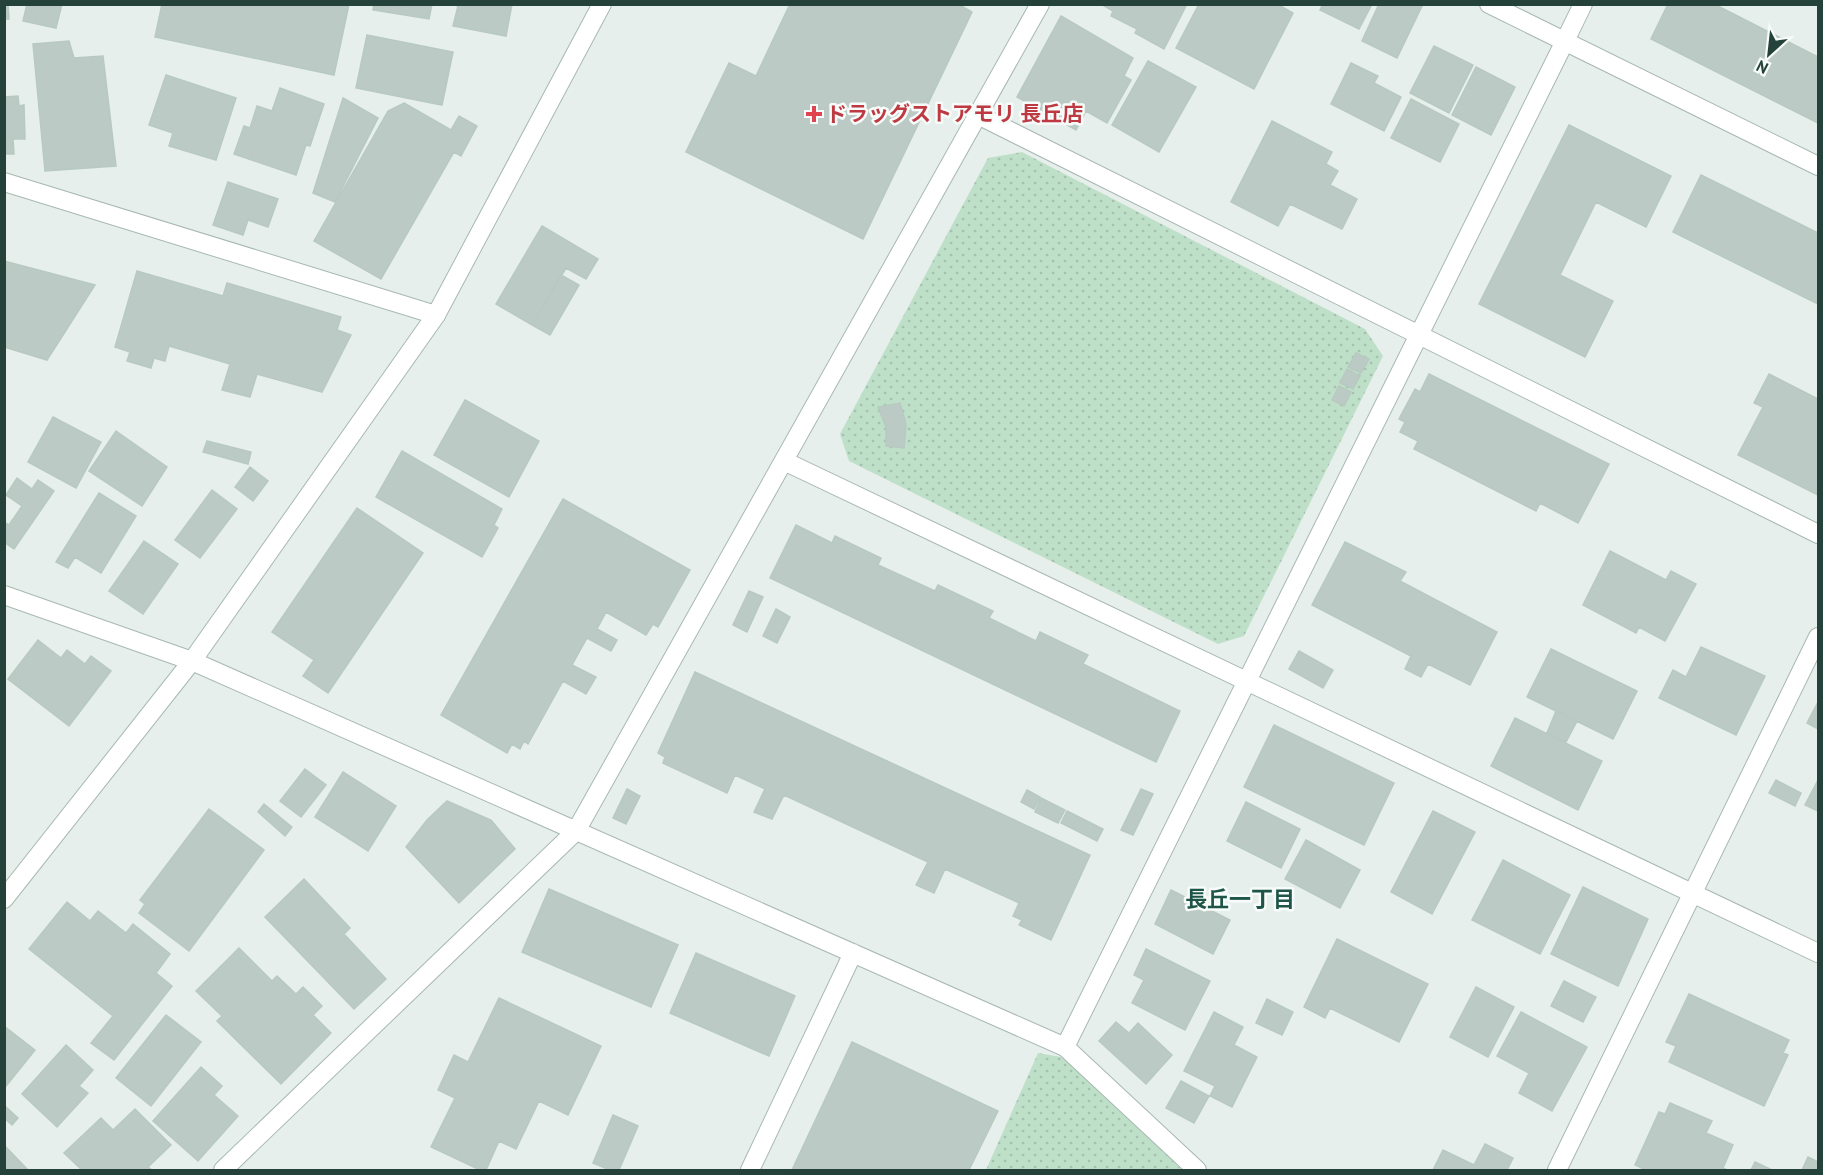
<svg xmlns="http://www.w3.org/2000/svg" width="1823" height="1175" viewBox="0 0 1823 1175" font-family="'PT Sans','Noto Sans JP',sans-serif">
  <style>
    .park { fill: url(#park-dots) }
    .building { fill: #bbcac4; stroke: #b8c9c2; stroke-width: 1.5 }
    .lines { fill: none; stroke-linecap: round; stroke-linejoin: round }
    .minor-casing { stroke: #a8b8b2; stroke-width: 20 }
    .tertiary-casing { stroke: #a8b8b2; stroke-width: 20 }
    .minor { stroke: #fff; stroke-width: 18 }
    .tertiary { stroke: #fff; stroke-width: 18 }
    .health-dot { fill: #e0444e; stroke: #f7fbf9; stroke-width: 2 }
    .labels { text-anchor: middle; stroke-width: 5; stroke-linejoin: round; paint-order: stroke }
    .health-label { font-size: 21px; font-weight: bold; fill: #be3a42; stroke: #f7fbf9; text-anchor: start }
    .neighbourhood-label { font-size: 22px; font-weight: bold; fill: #1f5548; stroke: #f7fbf9 }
  </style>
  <defs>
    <pattern id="park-dots" width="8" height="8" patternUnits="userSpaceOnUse" patternTransform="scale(1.5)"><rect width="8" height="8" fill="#bfe0c8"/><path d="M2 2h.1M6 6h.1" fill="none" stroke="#a4c1ad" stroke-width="1.8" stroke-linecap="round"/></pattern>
  </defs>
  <rect width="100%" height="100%" fill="#e6efeb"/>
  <path class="park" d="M 1022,152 L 1365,329 L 1383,356 L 1244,636 L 1218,644 L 849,461 L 840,434 L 988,158 Z
    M 1038,1053 L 1067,1058 L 1182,1170 L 986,1170 Z"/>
  <path class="building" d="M 4,4 L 8,4 L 9,19 L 4,19 Z
    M 27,4 L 62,4 L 56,28 L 23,21 Z
    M 162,4 L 349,4 L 334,75 L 155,37 Z
    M 374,4 L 432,4 L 429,19 L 373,10 Z
    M 452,4 L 512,4 L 506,36 L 453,26 L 458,6 Z
    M 790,4 L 958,4 L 972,12 L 863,239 L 686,152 L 729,63 L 756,76 Z
    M 1101,4 L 1187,4 L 1164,49 L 1135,33 L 1137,29 L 1111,16 L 1113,11 Z
    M 1199,4 L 1277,4 L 1293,13 L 1254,89 L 1176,48 Z
    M 1323,4 L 1372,4 L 1359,29 L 1320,10 Z
    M 1379,4 L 1423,4 L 1397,58 L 1362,41 Z
    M 1668,4 L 1714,4 L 1818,57 L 1818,123 L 1651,39 Z
    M 1061,16 L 1133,58 L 1124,76 L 1131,80 L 1107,123 L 1086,111 L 1076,130 L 1017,97 Z
    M 367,35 L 453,52 L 442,105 L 356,88 Z
    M 69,41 L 74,58 L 103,56 L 116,166 L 45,171 L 33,44 Z
    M 1434,46 L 1473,65 L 1449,113 L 1410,93 Z
    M 1148,61 L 1196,87 L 1159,152 L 1112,125 Z
    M 1351,63 L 1378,76 L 1374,83 L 1401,97 L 1384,131 L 1331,104 Z
    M 1476,67 L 1515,87 L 1491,135 L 1452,115 Z
    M 166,75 L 236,98 L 216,160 L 169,146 L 173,133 L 149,125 Z
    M 280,88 L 324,104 L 310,146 L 306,145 L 296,175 L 234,154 L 244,126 L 250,128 L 257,106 L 272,111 Z
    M 18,96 L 19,106 L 24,105 L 25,139 L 13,139 L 14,154 L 4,154 L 4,97 Z
    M 343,98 L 378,118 L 335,202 L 313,193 Z
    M 1411,99 L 1459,124 L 1440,162 L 1391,138 Z
    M 404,103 L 451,130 L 459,116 L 477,126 L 461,156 L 454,152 L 381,279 L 314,241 L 388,111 Z
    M 1272,121 L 1332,152 L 1326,164 L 1338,171 L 1330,185 L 1357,199 L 1342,229 L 1290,204 L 1278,226 L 1231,202 Z
    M 1569,125 L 1671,176 L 1646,227 L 1596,202 L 1560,275 L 1613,301 L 1585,357 L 1479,304 Z
    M 1701,175 L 1818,233 L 1818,304 L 1673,232 Z
    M 228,182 L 278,199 L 268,227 L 248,220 L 243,235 L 213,225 Z
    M 542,226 L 598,259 L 586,279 L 566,268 L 532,325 L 496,304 Z
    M 4,261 L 95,285 L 47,360 L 4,347 Z
    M 137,271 L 223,296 L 227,283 L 341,317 L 337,330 L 351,335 L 322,392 L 257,374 L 250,397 L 222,390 L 230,364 L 169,346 L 165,361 L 154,358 L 151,368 L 127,361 L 130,352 L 115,347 Z
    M 561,275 L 579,285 L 550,335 L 532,325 Z
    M 1356,353 L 1369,359 L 1361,373 L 1348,367 Z
    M 1347,369 L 1360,376 L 1353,389 L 1340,383 Z
    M 1429,374 L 1609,464 L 1578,523 L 1540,503 L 1536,511 L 1414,449 L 1418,441 L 1400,432 L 1405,422 L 1399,419 L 1415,389 L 1420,392 Z
    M 1769,374 L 1818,399 L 1818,495 L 1738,455 L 1763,407 L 1754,403 Z
    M 1339,386 L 1351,392 L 1344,406 L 1332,400 Z
    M 465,400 L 539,441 L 509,497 L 434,455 Z
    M 900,403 L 906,424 L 904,448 L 886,446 L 886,427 L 878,407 Z
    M 53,417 L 101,442 L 76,488 L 28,462 Z
    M 116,431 L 167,467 L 142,506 L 89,471 Z
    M 207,441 L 251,452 L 248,464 L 203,452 Z
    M 402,451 L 502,509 L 494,525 L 498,528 L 482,557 L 376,497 Z
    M 250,467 L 268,481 L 253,501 L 235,487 Z
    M 17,478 L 32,489 L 38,480 L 54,491 L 14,549 L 4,542 L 4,522 L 9,525 L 22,506 L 6,495 Z
    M 212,490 L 237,509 L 200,558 L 175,540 Z
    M 99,493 L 136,516 L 101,573 L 75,557 L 68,568 L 56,562 Z
    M 563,499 L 690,570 L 658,627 L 653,624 L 646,635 L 606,612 L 597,629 L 617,640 L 611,651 L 587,638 L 572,665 L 596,677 L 586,694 L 563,681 L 528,744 L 524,741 L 520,749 L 512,744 L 507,753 L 441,715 Z
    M 357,508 L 423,553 L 328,693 L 303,676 L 314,660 L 272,632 Z
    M 796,525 L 832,543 L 835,536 L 881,558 L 878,565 L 935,591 L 938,585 L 993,611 L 989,618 L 1036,641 L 1040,632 L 1088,655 L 1083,664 L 1180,711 L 1156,762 L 770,578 Z
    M 144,541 L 178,564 L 143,614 L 109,591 Z
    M 1345,542 L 1406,572 L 1400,581 L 1497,632 L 1470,685 L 1428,664 L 1421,677 L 1405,669 L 1411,656 L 1312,605 Z
    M 1610,551 L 1666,580 L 1671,571 L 1696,584 L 1665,641 L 1639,627 L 1636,633 L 1583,605 Z
    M 749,591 L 763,597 L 747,632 L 733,625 Z
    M 776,609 L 790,617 L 777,643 L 763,636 Z
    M 38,640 L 61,658 L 67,650 L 85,664 L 91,656 L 111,671 L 69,726 L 8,679 Z
    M 1701,647 L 1765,676 L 1736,735 L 1659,698 L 1673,670 L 1686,677 Z
    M 1551,649 L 1637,691 L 1613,739 L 1527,697 Z
    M 1299,651 L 1333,670 L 1323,688 L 1289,669 Z
    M 695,672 L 1090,855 L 1051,940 L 1019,925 L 1022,920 L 1013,916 L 1019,903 L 945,869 L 934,893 L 916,885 L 928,862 L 784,795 L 772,819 L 754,812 L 765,789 L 735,775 L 727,793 L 663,763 L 665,757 L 658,753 Z
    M 1818,702 L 1818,729 L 1807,723 Z
    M 1556,711 L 1577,721 L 1566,742 L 1547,733 Z
    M 1515,718 L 1602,761 L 1578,810 L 1491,766 Z
    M 1274,725 L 1394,783 L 1364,845 L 1244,787 Z
    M 305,769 L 326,785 L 301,817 L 280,801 Z
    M 343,772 L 396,806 L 368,851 L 315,817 Z
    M 1776,780 L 1801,793 L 1795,806 L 1769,793 Z
    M 1818,780 L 1818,811 L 1805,805 Z
    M 627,789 L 640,796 L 626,824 L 613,818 Z
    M 1141,789 L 1153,794 L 1133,835 L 1121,830 Z
    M 1027,790 L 1040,797 L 1034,809 L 1021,802 Z
    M 1041,798 L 1065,810 L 1058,823 L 1035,812 Z
    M 447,801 L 491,820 L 515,849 L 459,903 L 406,847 L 427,820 Z
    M 1246,802 L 1300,829 L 1281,868 L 1227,841 Z
    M 264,804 L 292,827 L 285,836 L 258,812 Z
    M 209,809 L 264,850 L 189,951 L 139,913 L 145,904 L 140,900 Z
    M 1067,811 L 1103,829 L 1097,841 L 1061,823 Z
    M 1433,811 L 1475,832 L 1432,914 L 1391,892 Z
    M 1306,840 L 1360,870 L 1340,908 L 1285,879 Z
    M 1503,860 L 1570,895 L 1540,954 L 1472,920 Z
    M 304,879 L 350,928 L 344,934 L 386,979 L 354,1009 L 265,917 Z
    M 1583,887 L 1648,919 L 1618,986 L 1551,954 Z
    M 549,889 L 678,945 L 651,1007 L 522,952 Z
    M 1171,890 L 1230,920 L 1213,954 L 1155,924 Z
    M 67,902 L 90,921 L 98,911 L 126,933 L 133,924 L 170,954 L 156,973 L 172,986 L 114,1060 L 91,1043 L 113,1016 L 29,949 Z
    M 1337,939 L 1428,984 L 1399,1042 L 1330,1008 L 1325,1018 L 1304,1007 Z
    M 239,948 L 272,981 L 277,976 L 296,994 L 303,987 L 322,1006 L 313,1015 L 331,1033 L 281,1084 L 217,1021 L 222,1016 L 196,991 Z
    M 1146,949 L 1210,981 L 1185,1030 L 1132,1003 L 1144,980 L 1134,975 Z
    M 696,953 L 795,996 L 769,1056 L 670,1013 Z
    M 1564,981 L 1596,997 L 1583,1022 L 1551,1006 Z
    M 1476,987 L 1514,1007 L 1488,1057 L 1450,1037 Z
    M 1689,994 L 1789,1040 L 1783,1053 L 1788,1055 L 1764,1106 L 1669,1062 L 1676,1046 L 1666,1042 Z
    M 499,998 L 601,1046 L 568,1115 L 539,1101 L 516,1149 L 499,1141 L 486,1170 L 480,1170 L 431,1147 L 455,1098 L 438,1090 L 454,1055 L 468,1062 Z
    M 1267,999 L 1293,1012 L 1282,1035 L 1256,1023 Z
    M 1214,1012 L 1243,1027 L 1234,1045 L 1257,1057 L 1232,1107 L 1210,1096 L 1215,1086 L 1184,1071 Z
    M 1521,1012 L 1587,1047 L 1552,1111 L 1519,1093 L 1529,1073 L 1497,1056 Z
    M 166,1015 L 201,1042 L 151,1106 L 116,1078 Z
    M 1116,1022 L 1129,1033 L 1138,1023 L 1172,1055 L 1146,1084 L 1099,1041 Z
    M 4,1026 L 35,1050 L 6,1086 L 4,1085 Z
    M 852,1042 L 998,1111 L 969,1170 L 792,1170 Z
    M 66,1045 L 93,1070 L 79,1086 L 88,1093 L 57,1127 L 22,1094 Z
    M 201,1067 L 222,1086 L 214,1095 L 238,1116 L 198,1161 L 153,1121 Z
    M 1181,1081 L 1209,1096 L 1194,1123 L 1166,1108 Z
    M 1670,1103 L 1712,1121 L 1706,1133 L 1733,1145 L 1723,1168 L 1727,1170 L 1646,1170 L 1635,1165 L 1659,1112 L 1665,1114 Z
    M 5,1106 L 18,1118 L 12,1125 L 4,1118 Z
    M 135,1109 L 171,1145 L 148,1167 L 152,1170 L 82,1170 L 64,1153 L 101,1118 L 113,1130 Z
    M 613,1115 L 638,1126 L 619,1170 L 610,1170 L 593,1163 Z
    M 1485,1144 L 1513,1158 L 1507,1170 L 1433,1170 L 1443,1150 L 1474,1165 Z
    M 4,1145 L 28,1170 L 4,1170 Z
    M 1808,1157 L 1818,1162 L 1818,1170 L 1802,1170 Z
    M 1755,1162 L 1772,1170 L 1751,1170 Z"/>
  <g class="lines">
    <defs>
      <path id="minor" d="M 1489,4 L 1818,166
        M 980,116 L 1818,534
        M 4,182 L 436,315
        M 784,461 L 1818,953
        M 4,595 L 192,661 L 1065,1047 L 1197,1170
        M 1065,1047 L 1565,41
        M 223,1170 L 576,831 L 1040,4
        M 750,1170 L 853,953
        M 1557,1170 L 1818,637"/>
      <path id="tertiary" d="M 1565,41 L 1583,4
        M 4,899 L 192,661 L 436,315 L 602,4"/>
    </defs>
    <use href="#minor" class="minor-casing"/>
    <use href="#tertiary" class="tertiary-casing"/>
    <use href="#minor" class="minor"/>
    <use href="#tertiary" class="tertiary"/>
  </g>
  <path class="health-dot" d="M811 105h6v6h6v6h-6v6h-6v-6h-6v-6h6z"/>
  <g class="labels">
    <g class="health-label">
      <text x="826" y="121">ドラッグストアモリ 長丘店</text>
    </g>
    <g class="neighbourhood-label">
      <text x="1240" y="907">長丘一丁目</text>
    </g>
  </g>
  <rect width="1823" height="1175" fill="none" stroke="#24423a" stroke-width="12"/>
  <g transform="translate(1769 54) rotate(207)" stroke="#f7fbf9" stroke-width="4.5" paint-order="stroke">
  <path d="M0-4.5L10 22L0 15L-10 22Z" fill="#24423a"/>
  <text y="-9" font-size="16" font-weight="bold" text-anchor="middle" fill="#24423a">N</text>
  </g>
</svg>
